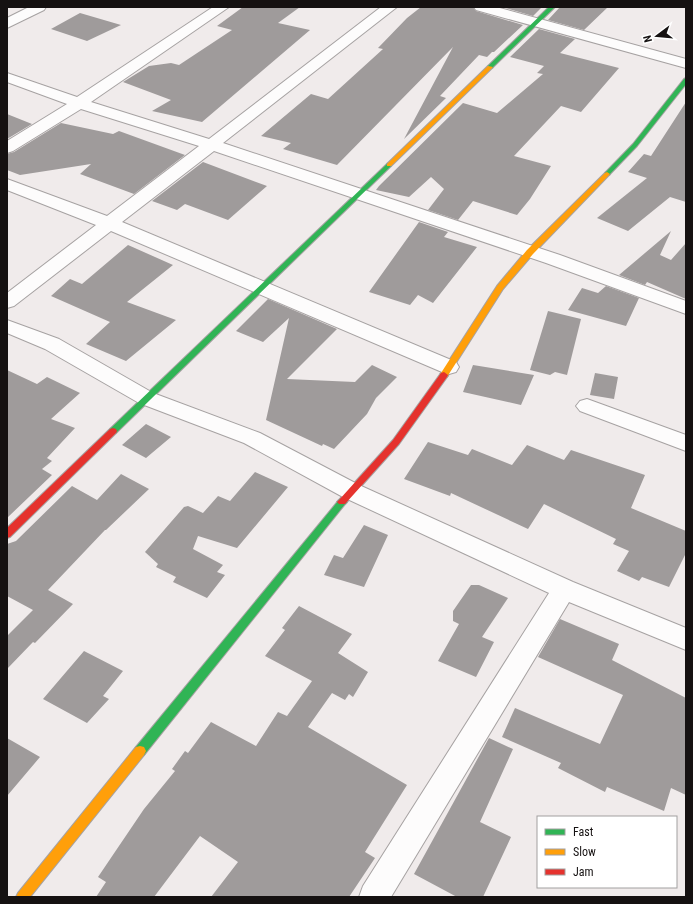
<svg xmlns="http://www.w3.org/2000/svg" width="693" height="904" viewBox="0 0 693 904" font-family="'Roboto Condensed',sans-serif">
  <style>
    .building { fill: #9f9b9b }
    .lines { fill: none; stroke-linecap: round; stroke-linejoin: round }
    .street-casing { stroke: #a6a2a2; stroke-width: 2 }
    .fast-casing { stroke: #a6a2a2; stroke-width: 2 }
    .slow-casing { stroke: #a6a2a2; stroke-width: 2 }
    .jam-casing { stroke: #a6a2a2; stroke-width: 2 }
    .street { fill: #fdfcfc; fill-rule: evenodd }
    .fast { fill: #30b455; fill-rule: evenodd }
    .slow { fill: #ff9f0a; fill-rule: evenodd }
    .jam { fill: #e5322d; fill-rule: evenodd }
  </style>
  <rect width="100%" height="100%" fill="#f0ebeb"/>
  <path class="building" d="M 243,7 L 300,7 L 278,23 L 310,30 L 202,122 L 152,111 L 171,100 L 123,82 L 149,66 L 171,63 L 179,65 L 232,30 L 217,26 Z
    M 421,7 L 473,7 L 476,11 L 523,25 L 494,52 L 492,52 L 487,57 L 479,55 L 440,96 L 446,98 L 404,139 L 453,47 L 337,165 L 283,149 L 291,143 L 261,136 L 311,94 L 328,99 L 383,49 L 378,48 L 407,18 Z
    M 502,7 L 542,7 L 533,16 Z
    M 560,7 L 608,7 L 584,30 L 548,20 Z
    M 80,13 L 121,25 L 87,41 L 51,29 Z
    M 539,29 L 575,39 L 560,53 L 619,68 L 581,112 L 561,106 L 514,156 L 551,166 L 530,199 L 517,215 L 473,201 L 458,220 L 428,210 L 444,189 L 431,177 L 409,197 L 376,190 L 379,186 L 463,103 L 497,113 L 543,74 L 537,73 L 544,66 L 510,57 Z
    M 686,102 L 686,202 L 670,197 L 628,231 L 597,218 L 647,178 L 628,172 L 644,154 L 651,156 Z
    M 7,114 L 32,124 L 7,139 Z
    M 61,123 L 113,134 L 119,131 L 185,155 L 134,194 L 80,174 L 91,164 L 20,175 L 7,170 L 7,154 L 14,152 Z
    M 203,162 L 267,186 L 228,220 L 185,204 L 177,210 L 152,201 Z
    M 419,222 L 448,232 L 444,237 L 477,247 L 433,303 L 418,295 L 410,305 L 369,292 Z
    M 671,231 L 660,255 L 671,260 L 686,243 L 686,299 L 647,282 L 645,285 L 619,275 Z
    M 128,245 L 173,265 L 127,302 L 176,320 L 126,361 L 86,344 L 110,322 L 51,296 L 70,279 L 82,284 Z
    M 606,286 L 639,298 L 626,326 L 568,310 L 582,288 L 598,293 Z
    M 268,299 L 337,329 L 287,379 L 355,382 L 372,365 L 397,377 L 376,398 L 367,414 L 334,449 L 323,444 L 322,446 L 266,420 L 289,318 L 263,342 L 236,331 Z
    M 548,311 L 581,319 L 567,375 L 555,372 L 550,375 L 530,370 Z
    M 473,365 L 534,375 L 521,405 L 463,392 Z
    M 7,370 L 37,384 L 47,377 L 80,393 L 51,419 L 75,428 L 47,458 L 52,461 L 42,469 L 52,475 L 7,518 Z
    M 595,373 L 618,377 L 614,399 L 590,395 Z
    M 146,424 L 171,437 L 146,458 L 122,445 Z
    M 428,442 L 468,455 L 472,449 L 512,465 L 527,445 L 564,460 L 571,450 L 645,475 L 631,508 L 686,531 L 686,553 L 669,587 L 642,577 L 639,581 L 617,571 L 629,551 L 613,544 L 616,539 L 544,504 L 528,529 L 451,493 L 450,496 L 404,479 Z
    M 255,472 L 288,487 L 237,548 L 198,536 L 193,549 L 223,565 L 217,572 L 225,575 L 207,598 L 173,582 L 176,577 L 156,567 L 158,564 L 145,552 L 184,507 L 188,506 L 203,513 L 218,496 L 230,501 Z
    M 121,474 L 149,489 L 106,530 L 105,530 L 48,590 L 73,604 L 35,643 L 33,642 L 7,669 L 7,636 L 33,610 L 7,596 L 7,544 L 16,541 L 72,486 L 97,500 Z
    M 364,525 L 388,535 L 364,587 L 324,575 L 334,555 L 343,558 Z
    M 471,585 L 479,585 L 508,598 L 482,637 L 494,642 L 476,677 L 438,661 L 459,624 L 453,621 L 453,611 Z
    M 299,606 L 352,634 L 338,653 L 368,672 L 353,697 L 349,694 L 345,700 L 332,693 L 308,727 L 407,785 L 365,852 L 375,858 L 349,897 L 211,897 L 238,862 L 200,836 L 154,897 L 96,897 L 106,882 L 98,877 L 144,809 L 175,771 L 172,769 L 185,751 L 188,753 L 211,722 L 256,746 L 278,712 L 287,716 L 312,681 L 265,656 L 285,630 L 282,628 Z
    M 560,619 L 619,644 L 612,660 L 686,698 L 686,795 L 671,788 L 664,811 L 607,787 L 605,792 L 558,768 L 561,763 L 502,737 L 515,708 L 600,744 L 623,695 L 538,657 Z
    M 84,651 L 123,671 L 103,696 L 109,699 L 87,723 L 43,699 Z
    M 7,738 L 40,757 L 7,796 Z
    M 489,738 L 513,749 L 480,822 L 511,837 L 483,897 L 457,897 L 414,874 Z"/>
  <g class="lines">
    <defs>
      <path id="street" d="M 29,7 L 46,7 L 44,10 L 7,28 L 7,18 Z
        M 213,7 L 229,7 L 91,102 L 209,139 L 381,7 L 397,7 L 223,143 L 560,255 L 686,301 L 686,314 L 546,263 L 214,151 L 122,222 L 456,362 L 459,367 L 456,372 L 449,374 L 442,372 L 111,231 L 14,306 L 7,308 L 7,293 L 96,225 L 7,190 L 7,179 L 107,216 L 199,146 L 81,109 L 13,151 L 7,153 L 7,141 L 67,104 L 7,82 L 7,73 L 77,97 Z
        M 474,7 L 496,7 L 686,59 L 686,68 L 476,10 Z
        M 7,320 L 59,339 L 153,393 L 260,433 L 359,485 L 573,582 L 686,628 L 686,650 L 569,602 L 391,897 L 359,897 L 363,886 L 549,593 L 343,497 L 244,443 L 139,403 L 45,349 L 7,333 Z
        M 587,399 L 686,435 L 686,451 L 580,411 L 576,406 L 580,401 Z"/>
      <path id="fast" d="M 549,7 L 555,7 L 492,68 L 488,68 L 488,66 Z
        M 686,78 L 686,84 L 637,146 L 609,175 L 605,175 L 605,173 L 633,144 L 684,79 Z
        M 389,163 L 391,164 L 391,166 L 116,433 L 110,433 L 109,431 L 110,429 L 387,164 Z
        M 342,498 L 345,500 L 347,502 L 345,504 L 144,755 L 140,756 L 136,755 L 134,751 L 136,747 L 339,500 Z"/>
      <path id="slow" d="M 488,66 L 493,67 L 391,166 L 387,166 L 387,164 Z
        M 607,172 L 610,174 L 609,175 L 533,254 L 503,289 L 447,377 L 441,377 L 440,375 L 441,373 L 497,286 L 527,250 L 605,173 Z
        M 140,746 L 144,747 L 146,751 L 144,755 L 30,897 L 16,897 L 18,893 L 136,747 Z"/>
      <path id="jam" d="M 444,372 L 448,375 L 447,377 L 399,444 L 345,504 L 339,504 L 337,502 L 339,500 L 393,440 L 441,373 Z
        M 113,428 L 116,429 L 117,431 L 116,433 L 10,537 L 7,538 L 7,528 L 110,429 Z"/>
    </defs>
    <use href="#street" class="street-casing"/>
    <use href="#fast" class="fast-casing"/>
    <use href="#slow" class="slow-casing"/>
    <use href="#jam" class="jam-casing"/>
    <use href="#street" class="street"/>
    <use href="#fast" class="fast"/>
    <use href="#slow" class="slow"/>
    <use href="#jam" class="jam"/>
  </g>
  <rect width="693" height="904" fill="none" stroke="#151111" stroke-width="16"/>
  <rect x="537" y="816" width="140" height="72" fill="#ffffff" stroke="#a1a0a0"/>
  <rect x="545" y="829" width="20" height="6" fill="#30b455" stroke="#a1a0a0"/>
  <text x="573" y="836" font-size="12" fill="#151111">Fast</text>
  <rect x="545" y="849" width="20" height="6" fill="#ff9f0a" stroke="#a1a0a0"/>
  <text x="573" y="856" font-size="12" fill="#151111">Slow</text>
  <rect x="545" y="869" width="20" height="6" fill="#e5322d" stroke="#a1a0a0"/>
  <text x="573" y="876" font-size="12" fill="#151111">Jam</text>
  <g transform="translate(657 36) rotate(254)" stroke="#ffffff" stroke-width="3" paint-order="stroke">
  <path d="M0-3L7 15L0 10L-7 15Z" fill="#151111"/>
  <text y="-6" font-size="11" font-weight="bold" text-anchor="middle" fill="#151111">N</text>
  </g>
</svg>
